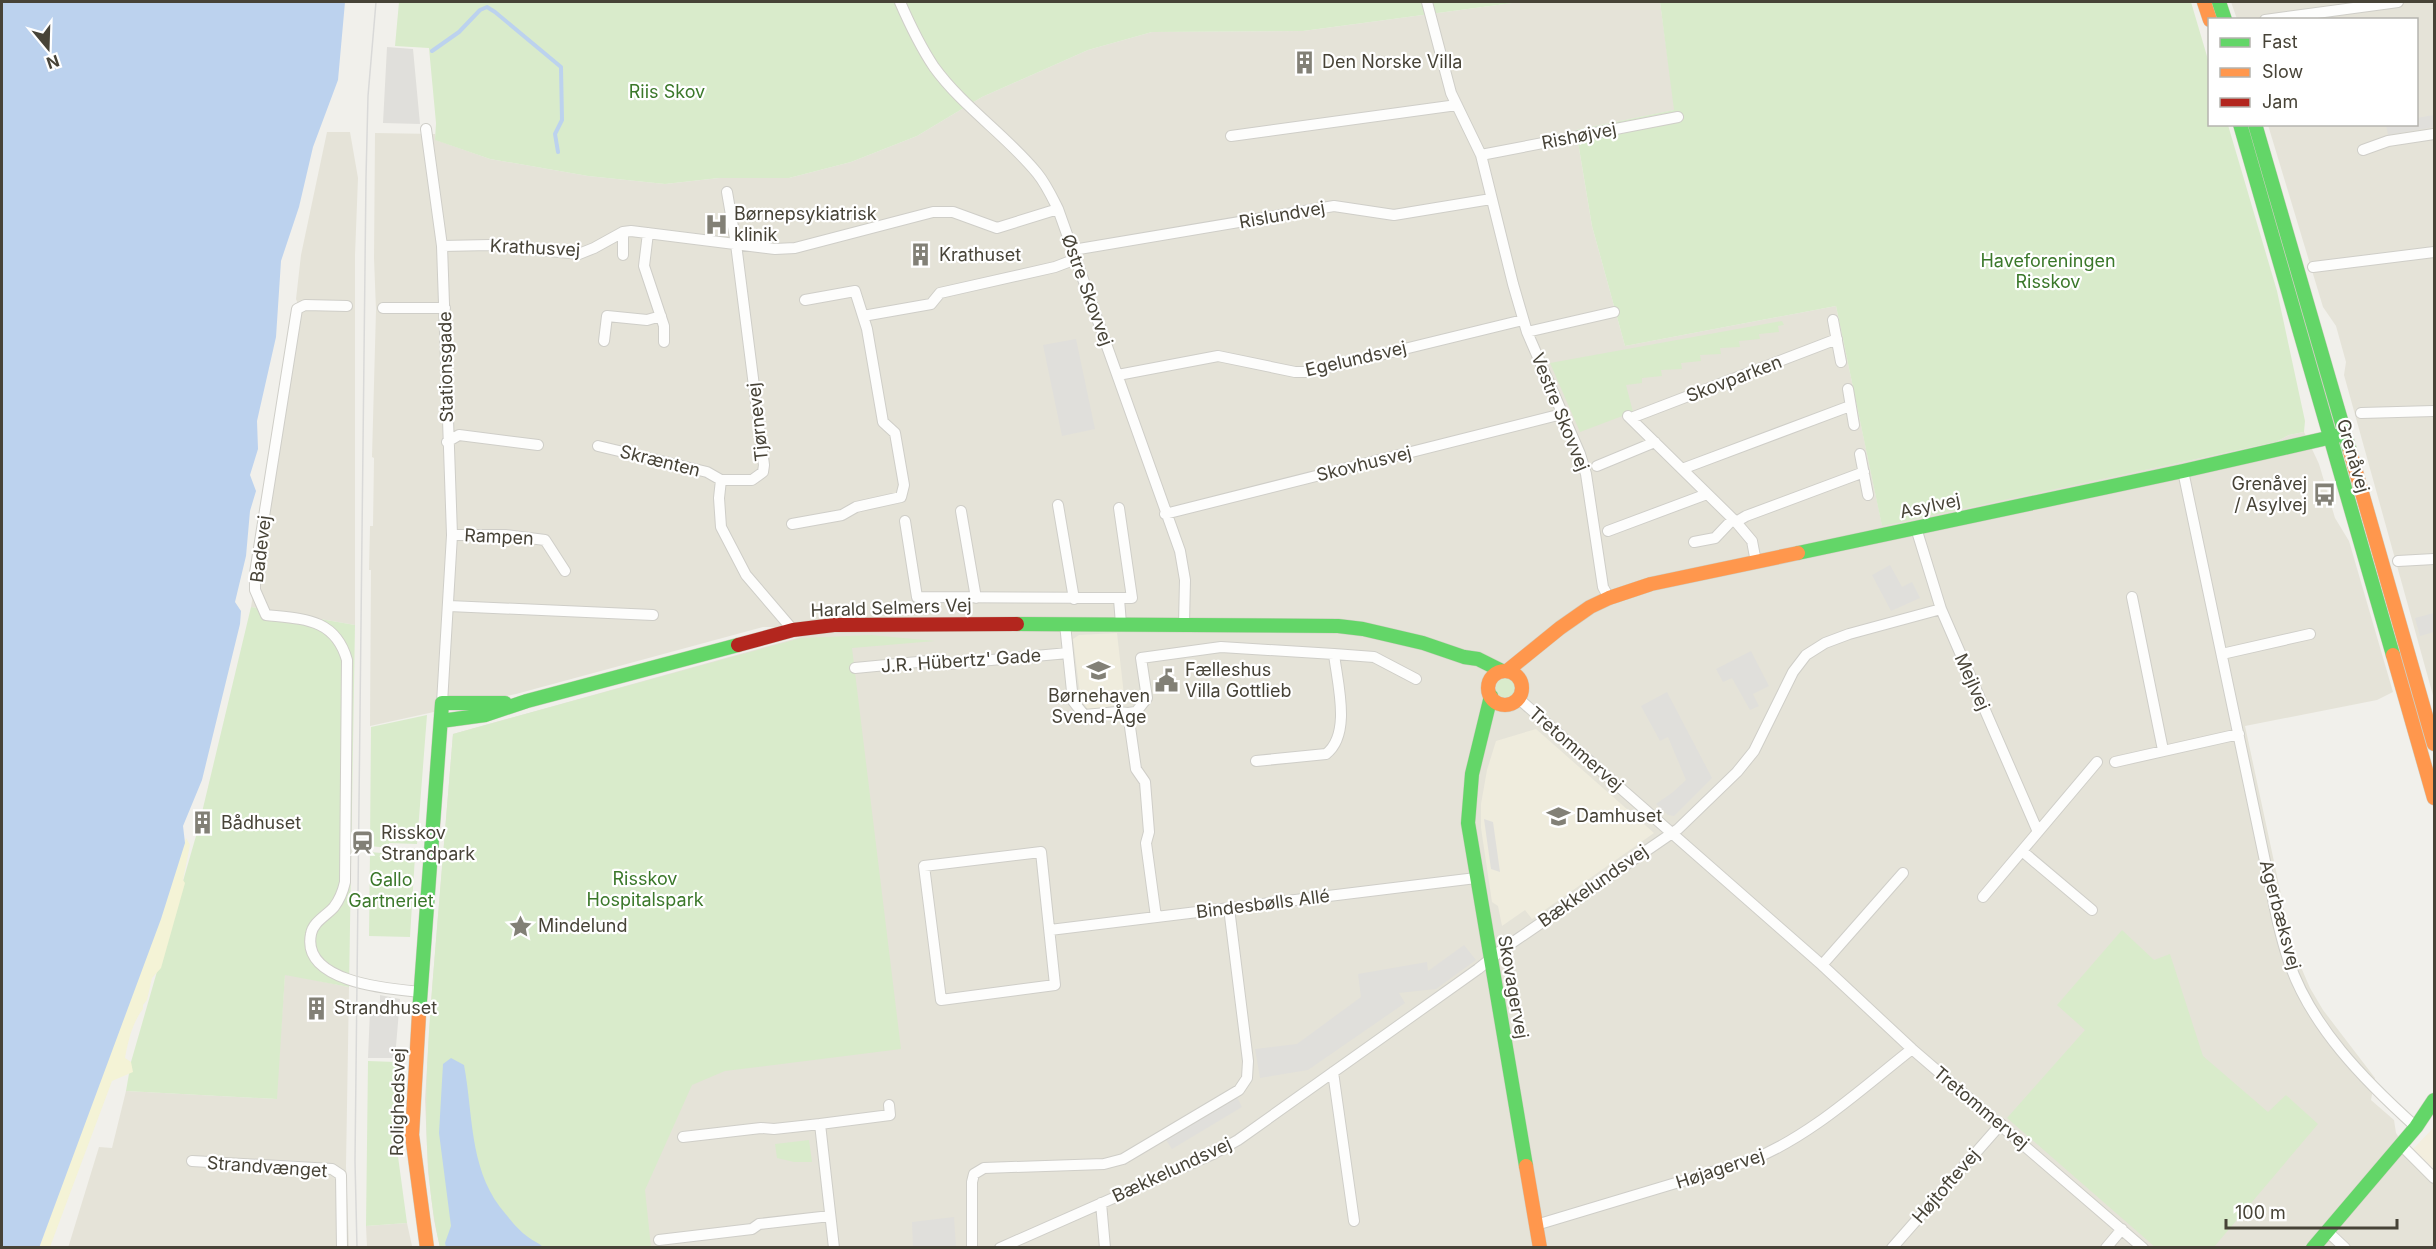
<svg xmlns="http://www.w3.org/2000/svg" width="2436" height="1249" viewBox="0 0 2436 1249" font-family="Inter,sans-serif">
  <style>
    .residential { fill: #e5e3d8 }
    .commercial { fill: #f3eede }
    .education { fill: #efecdd }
    .green { fill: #d9ebcb }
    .sand { fill: #f4f3d6 }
    .parking { fill: #e0dfdb }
    .water { fill: #bcd2ee }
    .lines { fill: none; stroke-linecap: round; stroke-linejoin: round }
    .stream { stroke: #bcd2ee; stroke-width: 4 }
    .street-casing { stroke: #cfcec8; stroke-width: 12 }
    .fast-casing { stroke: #d0cec2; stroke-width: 15 }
    .slow-casing { stroke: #d0cec2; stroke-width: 15 }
    .jam-casing { stroke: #d0cec2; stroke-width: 15 }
    .street { stroke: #fdfdfc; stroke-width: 10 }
    .fast { stroke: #63d668; stroke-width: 14 }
    .slow { stroke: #ff974d; stroke-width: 14 }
    .jam { stroke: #b3261e; stroke-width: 14 }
    .tram { stroke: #d9d9d8; stroke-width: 1.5 }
    .labels { text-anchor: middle; stroke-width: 4.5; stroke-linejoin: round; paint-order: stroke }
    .poi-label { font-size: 18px; fill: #474337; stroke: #fff; text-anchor: start }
    .park-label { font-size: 18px; fill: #3b782a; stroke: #fff }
    .street-label { font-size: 18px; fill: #474337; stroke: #fff }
  </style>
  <rect width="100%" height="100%" fill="#f1f0eb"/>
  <path class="residential" d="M 1520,2 L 1660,2 L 1675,110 L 1576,130 L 1592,226 L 1625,346 L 1836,306 L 1882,525 L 2276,442 L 2289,435 L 2304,432 L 2319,464 L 2335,518 L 2349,541 L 2393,692 L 2377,700 L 2245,726 L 2291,941 L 2297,958 L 2310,988 L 2323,1010 L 2375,1078 L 2371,1100 L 2394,1120 L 2396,1133 L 2420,1169 L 2434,1183 L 2434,1247 L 440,1247 L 434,1220 L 428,1171 L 425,1099 L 432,990 L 453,734 L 801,637 L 797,627 L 763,627 L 516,694 L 370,726 L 371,570 L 369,570 L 370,526 L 373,526 L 374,458 L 372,457 L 376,310 L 374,258 L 375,133 L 435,134 L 436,140 L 490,159 L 588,176 L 665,184 L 719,178 L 789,178 L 851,162 L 917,136 L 982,97 L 1088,50 L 1152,32 L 1303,31 Z
    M 2231,2 L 2434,2 L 2434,699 L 2344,375 L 2346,362 L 2336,326 L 2323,307 L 2268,125 L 2416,124 L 2416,20 L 2237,19 Z
    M 327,132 L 350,132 L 358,178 L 355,255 L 355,625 L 251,607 L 301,312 L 296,299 L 301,255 Z
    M 285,974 L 349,987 L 346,1166 L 349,1247 L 68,1248 L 99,1147 L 112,1148 L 126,1091 L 276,1099 Z
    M 407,1223 L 412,1246 L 427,1247 L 367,1247 L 366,1226 Z"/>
  <path class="commercial" d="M 2434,1127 L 2434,1169 L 2413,1149 Z"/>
  <path class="education" d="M 1117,633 L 1125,704 L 1089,710 L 1081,701 L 1073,639 L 1079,635 Z
    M 1536,729 L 1654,833 L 1532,919 L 1525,910 L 1502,926 L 1498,906 L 1492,902 L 1481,828 L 1481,804 L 1487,770 L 1496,741 Z"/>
  <path class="green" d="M 399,2 L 1520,2 L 1303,31 L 1152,32 L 1088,50 L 982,97 L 917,136 L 851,162 L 789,178 L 719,178 L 665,184 L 588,176 L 490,159 L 435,140 L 436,123 L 429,48 L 395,46 Z
    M 1660,2 L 2191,2 L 2209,63 L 2210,124 L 2228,125 L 2277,291 L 2305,421 L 2304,432 L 2289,435 L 2276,442 L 1882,526 L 1836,306 L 1625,346 L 1592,226 L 1576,130 L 1674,110 Z
    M 1782,321 L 1784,325 L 1778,326 L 1779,332 L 1759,334 L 1760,339 L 1739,341 L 1740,347 L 1720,348 L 1721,354 L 1700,355 L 1701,361 L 1681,363 L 1682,369 L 1661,370 L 1662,376 L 1642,378 L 1642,383 L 1626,385 L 1633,412 L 1580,432 L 1550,363 Z
    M 251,607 L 355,625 L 349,987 L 285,975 L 277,1099 L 126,1091 L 131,1062 L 198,829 Z
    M 871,635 L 935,641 L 852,648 L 901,1049 L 725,1071 L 692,1085 L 645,1190 L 651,1247 L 440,1248 C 418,1150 427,1051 435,952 C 441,879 447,807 453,734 L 801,638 Z
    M1496 688a10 10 0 1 1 20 0a10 10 0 1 1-20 0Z
    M 427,715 L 417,844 L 389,843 L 388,848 L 370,846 L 371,727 Z
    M 370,852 L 415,856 L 410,937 L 369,936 Z
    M 2122,930 L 2154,960 L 2170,954 L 2203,1056 L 2268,1112 L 2286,1095 L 2318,1124 L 2214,1247 L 2155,1247 L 2007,1118 L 2085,1030 L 2057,1005 Z
    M 368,1061 L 396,1062 L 397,1149 L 407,1223 L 366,1226 Z
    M 809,1140 L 812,1162 L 794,1162 L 777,1158 L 775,1144 Z"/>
  <path class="sand" d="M 186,838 L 190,845 L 183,880 L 185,883 L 161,968 L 152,978 L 147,1000 L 143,1005 L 143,1009 C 132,1023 128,1042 125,1058 L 131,1062 L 133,1072 L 112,1081 L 50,1247 L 39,1248 Z"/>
  <path class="parking" d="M 387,47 L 413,49 L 420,124 L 383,123 Z
    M 2434,115 L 2434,127 L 2388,135 L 2386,125 L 2416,124 L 2417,118 Z
    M 1076,339 L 1095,429 L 1062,436 L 1043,345 Z
    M 1890,565 L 1902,587 L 1912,582 L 1920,598 L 1891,611 L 1872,575 Z
    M 2434,613 L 2434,632 L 2420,636 L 2415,618 Z
    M 1751,651 L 1769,686 L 1753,694 L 1759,706 L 1750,710 L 1732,678 L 1723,682 L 1716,669 Z
    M 1667,692 L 1712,778 L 1674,816 L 1668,815 L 1656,804 L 1673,792 L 1686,780 L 1668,737 L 1660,741 L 1641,706 Z
    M 1484,819 L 1493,822 L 1500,872 L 1491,869 Z
    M 1464,945 L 1476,960 L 1436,989 L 1399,993 L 1405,1003 L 1308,1070 L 1260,1078 L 1255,1049 L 1297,1044 L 1361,997 L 1358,974 L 1427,962 L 1428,971 Z
    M 380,995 L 400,999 L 395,1058 L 368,1058 L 370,1010 L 380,1010 Z
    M 1237,1097 L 1242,1107 L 1172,1149 L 1166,1140 Z
    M 954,1217 L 956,1247 L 913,1247 L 912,1222 Z"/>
  <path class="water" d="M 2,2 L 345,2 L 338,80 L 313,147 L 299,207 L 281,261 L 276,337 L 257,421 L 258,449 L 250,475 L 256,491 L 250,511 L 246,556 L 235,602 L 241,611 L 240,624 L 202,780 L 183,826 L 185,843 L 161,919 L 39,1248 L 2,1247 Z
    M 451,1058 L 464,1065 C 473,1112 469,1166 500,1207 C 508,1217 518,1230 528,1237 C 533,1241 539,1243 543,1247 L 446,1247 L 445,1243 L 451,1226 L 439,1133 L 443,1064 Z"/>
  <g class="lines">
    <path class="stream" d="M 432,51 L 459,32 L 480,10 L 487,7 L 495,12 L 561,67 L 562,120 L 555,134 L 558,152"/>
    <defs>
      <path id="street" d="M 900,2 C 910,25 920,46 934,67 C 963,107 1006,135 1037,173 C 1046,184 1052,197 1058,209 L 1180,551 L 1185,580 L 1184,624
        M 1427,2 L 1451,93 L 1481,155 L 1513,284 L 1527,332 L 1580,454 L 1586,474 L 1603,587 L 1609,598
        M 2265,20 L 2398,2
        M 426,129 L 442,246 L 452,535 L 442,703
        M 1231,136 L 1457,105
        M 2363,150 L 2388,141 L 2434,134
        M 1481,155 L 1678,117
        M 727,192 L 736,244 L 764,465 L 763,472 L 752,480 L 721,480 L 719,498 L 721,527 L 746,575 L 793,630
        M 648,233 L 644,266 L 664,326 L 664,342
        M 442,246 L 490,245 L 579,254 L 594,248 L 623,232 L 631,231 L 775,249 L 795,248 L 933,212 L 953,212 L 997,228 L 1058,209
        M 1073,250 L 1334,206 L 1394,215 L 1491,199
        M 623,255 L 623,232
        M 2313,267 L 2434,252
        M 347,306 L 305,305 L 297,309 L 255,573 L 255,590 L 266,615 C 303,619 335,618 347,660 L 345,882 C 343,891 340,899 334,907 C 326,916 313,922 311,934 C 301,982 388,989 420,992
        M 383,308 L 445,308
        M 863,316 L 931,304 L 940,293 L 1055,267 L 1076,259
        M 1833,320 L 1841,362
        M 1527,332 L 1614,312
        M 604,341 L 607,316 L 647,320 L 661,316
        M 1118,375 L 1218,356 L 1295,372 L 1310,372 L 1523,320
        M 1848,389 L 1854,425
        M 2361,413 L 2434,411
        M 1628,416 L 1736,522 L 1752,541 L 1756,562
        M 1631,418 L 1837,339
        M 447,442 L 459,435 L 538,445
        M 598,446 L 707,472 L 721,480
        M 1860,454 L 1868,495
        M 1597,466 L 1655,442
        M 1682,469 L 1850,406
        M 2183,471 L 2278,923 C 2281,935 2284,947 2288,959 C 2310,1026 2365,1081 2416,1127
        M 1058,505 L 1074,599
        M 961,511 L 976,598
        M 1165,514 L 1562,414
        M 905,521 L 917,597 L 1132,598 L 1119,508
        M 1736,522 L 1746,516 L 1864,472
        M 792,524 L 842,515 L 856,507 L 901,497 L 904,485 L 895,433 L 883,422 L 867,329 L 855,291 L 805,300
        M 1916,528 L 1941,609 L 2038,832
        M 1608,531 L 1707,494
        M 452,535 L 505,535 L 545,540 L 565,571
        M 1694,542 L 1715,538 L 1733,519
        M 2398,561 L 2434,559
        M 2132,597 L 2163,750
        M 1119,599 L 1121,624
        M 449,606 L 653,615
        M 1065,624 L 1073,701 L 1084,715 L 1118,712 L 1128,713 L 1136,769 L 1145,782 L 1149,832 L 1146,843 L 1156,917
        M 2222,654 L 2310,634
        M 855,668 L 939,660 L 948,664 L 1068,653
        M 1519,699 L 1822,965 L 1912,1049 L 2143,1248
        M 1128,713 L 1136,712 L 1147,698 L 1141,658 L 1221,647 L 1334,654 L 1374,657 L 1416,679
        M 1256,761 L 1326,754 C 1352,734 1337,682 1334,654
        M 2115,762 L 2239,734
        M 2022,851 L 2092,910
        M 1041,852 L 1055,985 L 941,1000 L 924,866 Z
        M 1983,897 L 2097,762
        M 1050,930 L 1476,878
        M 1822,965 L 1903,873
        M 1333,1072 L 1354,1221
        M 683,1137 L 761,1128 L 774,1129 L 820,1124
        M 2401,1145 L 2434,1178
        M 192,1161 L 332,1169 L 341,1175 L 342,1248
        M 1101,1203 L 1105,1248
        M 1536,1225 L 1749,1161 C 1810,1137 1861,1089 1912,1049
        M 2327,1231 L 2345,1248
        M 659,1240 L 752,1229 L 759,1224 L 830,1216
        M 834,1248 L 820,1124 L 890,1115 L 889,1105
        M 972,1248 L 972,1182 L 974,1174 L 984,1168 L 1104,1164 L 1123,1159 L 1239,1090 L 1247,1078 L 1248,1061 L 1229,908
        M 1000,1248 L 1213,1154 L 1238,1140 L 1478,969 L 1503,949 L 1678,829 L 1737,772 L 1754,751 L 1793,672 L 1806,655 L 1825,643 L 1849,634 L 1941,609
        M 1892,1248 L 2001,1124
        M 2106,1248 L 2122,1229"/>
      <path id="fast" d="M 2219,2 L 2225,20
        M 2240,124 L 2393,655
        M 2255,124 L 2350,451
        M 1798,553 L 2183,471 L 2345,434
        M 1017,624 L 1338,626 L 1363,629 L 1423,643 L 1464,657 L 1478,659 L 1502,671
        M 1491,696 L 1472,774 L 1468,823 L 1526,1166
        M 441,721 L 485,715 L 527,701 L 738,645
        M 419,1014 L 442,703 L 505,703
        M 2313,1248 L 2416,1127 L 2434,1100"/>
      <path id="slow" d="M 2204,2 L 2210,20
        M 2350,451 L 2434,744
        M 2393,655 L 2434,798
        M1488 688a17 17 0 1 1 34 0a17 17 0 1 1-34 0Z
        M 1507,671 L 1560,628 L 1590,607 L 1609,598 L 1651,584 L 1798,553
        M 419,1014 L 412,1135 L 427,1248
        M 1526,1166 L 1540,1248"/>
      <path id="jam" d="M 738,645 L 793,630 L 834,625 L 1017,624"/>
    </defs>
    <use href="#street" class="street-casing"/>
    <use href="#fast" class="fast-casing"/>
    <use href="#slow" class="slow-casing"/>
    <use href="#jam" class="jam-casing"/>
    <use href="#street" class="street"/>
    <use href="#fast" class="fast"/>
    <use href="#slow" class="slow"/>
    <use href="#jam" class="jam"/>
    <path class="tram" d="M 357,1248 L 355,1161 L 366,177 L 368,96 L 376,2"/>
  </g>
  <defs>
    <symbol id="building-bare" viewBox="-9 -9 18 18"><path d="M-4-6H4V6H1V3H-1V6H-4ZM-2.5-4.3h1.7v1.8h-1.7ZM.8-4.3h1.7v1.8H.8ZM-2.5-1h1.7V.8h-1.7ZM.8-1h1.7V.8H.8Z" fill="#828076" stroke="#fff" stroke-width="2.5" paint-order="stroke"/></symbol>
    <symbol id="hospital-bare" viewBox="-9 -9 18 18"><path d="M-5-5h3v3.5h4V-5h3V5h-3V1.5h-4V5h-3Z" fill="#828076" stroke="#fff" stroke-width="2.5" paint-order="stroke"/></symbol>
    <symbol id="bus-bare" viewBox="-9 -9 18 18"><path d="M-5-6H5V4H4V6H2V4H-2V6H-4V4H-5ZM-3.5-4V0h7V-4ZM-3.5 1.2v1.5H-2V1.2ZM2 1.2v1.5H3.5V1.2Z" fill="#828076" stroke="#fff" stroke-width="2.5" paint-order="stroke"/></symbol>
    <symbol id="school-bare" viewBox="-9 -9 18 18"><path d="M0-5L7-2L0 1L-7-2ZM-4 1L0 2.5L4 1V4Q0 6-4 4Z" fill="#828076" stroke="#fff" stroke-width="2.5" paint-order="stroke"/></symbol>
    <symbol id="civic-bare" viewBox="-9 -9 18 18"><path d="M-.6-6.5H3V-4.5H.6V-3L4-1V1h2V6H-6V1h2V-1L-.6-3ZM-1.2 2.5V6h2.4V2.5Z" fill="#828076" stroke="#fff" stroke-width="2.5" paint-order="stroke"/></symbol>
    <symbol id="station-bare" viewBox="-9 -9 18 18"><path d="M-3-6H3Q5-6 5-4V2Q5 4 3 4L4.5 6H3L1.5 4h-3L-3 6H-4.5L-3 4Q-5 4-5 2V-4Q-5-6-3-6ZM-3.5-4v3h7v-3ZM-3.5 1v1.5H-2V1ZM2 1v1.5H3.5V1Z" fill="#828076" stroke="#fff" stroke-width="2.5" paint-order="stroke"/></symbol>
    <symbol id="sight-bare" viewBox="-9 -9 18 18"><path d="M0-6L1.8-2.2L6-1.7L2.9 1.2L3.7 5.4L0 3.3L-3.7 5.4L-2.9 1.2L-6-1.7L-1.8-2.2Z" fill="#828076" stroke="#fff" stroke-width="2.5" paint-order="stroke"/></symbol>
  </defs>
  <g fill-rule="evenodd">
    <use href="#building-bare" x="1288" y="46" width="33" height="33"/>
    <use href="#hospital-bare" x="700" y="208" width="33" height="33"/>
    <use href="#building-bare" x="904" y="238" width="33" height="33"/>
    <use href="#bus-bare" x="2308" y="478" width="33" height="33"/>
    <use href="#school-bare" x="1082" y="654" width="33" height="33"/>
    <use href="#civic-bare" x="1150" y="664" width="33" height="33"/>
    <use href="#school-bare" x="1542" y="800" width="33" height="33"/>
    <use href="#building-bare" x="186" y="806" width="33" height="33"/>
    <use href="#station-bare" x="346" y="826" width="33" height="33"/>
    <use href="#sight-bare" x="504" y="910" width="33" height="33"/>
    <use href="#building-bare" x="300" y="992" width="33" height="33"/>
  </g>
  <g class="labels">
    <g class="poi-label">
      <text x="1322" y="68">Den Norske Villa</text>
      <text x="734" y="220">Børnepsykiatrisk<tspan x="734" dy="21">klinik</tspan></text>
      <text x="939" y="261">Krathuset</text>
      <text x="2307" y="490" text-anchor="end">Grenåvej<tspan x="2307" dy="21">/ Asylvej</tspan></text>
      <text x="1185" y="676">Fælleshus<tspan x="1185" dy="21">Villa Gottlieb</tspan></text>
      <text x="1099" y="702" text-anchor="middle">Børnehaven<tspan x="1099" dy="21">Svend-Åge</tspan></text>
      <text x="1576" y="822">Damhuset</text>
      <text x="221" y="829">Bådhuset</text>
      <text x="381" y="839">Risskov<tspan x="381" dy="21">Strandpark</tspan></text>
      <text x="538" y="932">Mindelund</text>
      <text x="334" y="1014">Strandhuset</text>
    </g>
    <g class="park-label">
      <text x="667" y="98">Riis Skov</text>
      <text x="2048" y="267">Haveforeningen<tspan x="2048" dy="21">Risskov</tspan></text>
      <text x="645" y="885">Risskov<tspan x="645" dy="21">Hospitalspark</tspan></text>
      <text x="391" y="886">Gallo<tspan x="391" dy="21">Gartneriet</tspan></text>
    </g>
    <g class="street-label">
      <text transform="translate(1579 136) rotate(-11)" y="6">Rishøjvej</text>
      <text transform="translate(1282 215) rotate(-10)" y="6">Rislundvej</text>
      <text transform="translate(535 248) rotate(3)" y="6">Krathusvej</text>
      <text transform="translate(1087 290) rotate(70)" y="6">Østre Skovvej</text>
      <text transform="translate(1356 359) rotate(-13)" y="6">Egelundsvej</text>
      <text transform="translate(446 367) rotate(-91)" y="6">Stationsgade</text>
      <text transform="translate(1734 379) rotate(-21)" y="6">Skovparken</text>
      <text transform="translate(1560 412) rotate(68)" y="6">Vestre Skovvej</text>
      <text transform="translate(758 422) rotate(-96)" y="6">Tjørnevej</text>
      <text transform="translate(2353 456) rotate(74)" y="6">Grenåvej</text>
      <text transform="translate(660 461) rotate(14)" y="6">Skrænten</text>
      <text transform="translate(1364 464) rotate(-14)" y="6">Skovhusvej</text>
      <text transform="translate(1930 506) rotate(-12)" y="6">Asylvej</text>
      <text transform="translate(499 537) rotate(3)" y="6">Rampen</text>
      <text transform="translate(261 549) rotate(-83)" y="6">Badevej</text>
      <text transform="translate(891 608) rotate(-2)" y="6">Harald Selmers Vej</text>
      <text transform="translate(961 661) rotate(-4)" y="6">J.R. Hübertz' Gade</text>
      <text transform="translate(1972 682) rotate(66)" y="6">Mejlvej</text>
      <text transform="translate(1576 749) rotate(41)" y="6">Tretommervej</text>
      <text transform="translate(1593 886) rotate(-35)" y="6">Bækkelundsvej</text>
      <text transform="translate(1263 904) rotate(-7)" y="6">Bindesbølls Allé</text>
      <text transform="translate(2280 915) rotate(75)" y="6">Agerbæksvej</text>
      <text transform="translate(1513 987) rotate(80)" y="6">Skovagervej</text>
      <text transform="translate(398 1102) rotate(-89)" y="6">Rolighedsvej</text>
      <text transform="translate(1981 1108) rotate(40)" y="6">Tretommervej</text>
      <text transform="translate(267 1167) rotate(4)" y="6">Strandvænget</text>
      <text transform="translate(1720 1169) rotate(-18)" y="6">Højagervej</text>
      <text transform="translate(1172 1170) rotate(-25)" y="6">Bækkelundsvej</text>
      <text transform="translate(1946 1186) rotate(-49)" y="6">Højtoftevej</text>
    </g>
  </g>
  <rect width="2436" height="1249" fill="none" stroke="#474337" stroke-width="6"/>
  <rect x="2208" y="18" width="210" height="108" fill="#ffffff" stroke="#b5b4af" stroke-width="1.5"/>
  <rect x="2220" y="38" width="30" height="9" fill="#63d668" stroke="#b5b4af" stroke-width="1.5"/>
  <text x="2262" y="48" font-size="18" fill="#474337">Fast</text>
  <rect x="2220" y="68" width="30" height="9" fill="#ff974d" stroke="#b5b4af" stroke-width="1.5"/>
  <text x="2262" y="78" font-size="18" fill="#474337">Slow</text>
  <rect x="2220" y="98" width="30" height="9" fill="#b3261e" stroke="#b5b4af" stroke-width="1.5"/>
  <text x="2262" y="108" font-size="18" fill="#474337">Jam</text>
  <g transform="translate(48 48) rotate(161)" stroke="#ffffff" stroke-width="4.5" paint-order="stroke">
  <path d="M0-4.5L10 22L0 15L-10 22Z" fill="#474337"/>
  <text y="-9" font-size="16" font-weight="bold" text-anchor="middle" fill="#474337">N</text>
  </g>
  <path d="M2226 1219v9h171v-9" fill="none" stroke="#474337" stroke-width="3"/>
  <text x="2235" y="1219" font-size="18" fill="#474337" stroke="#ffffff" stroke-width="4.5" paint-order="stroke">100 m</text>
</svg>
